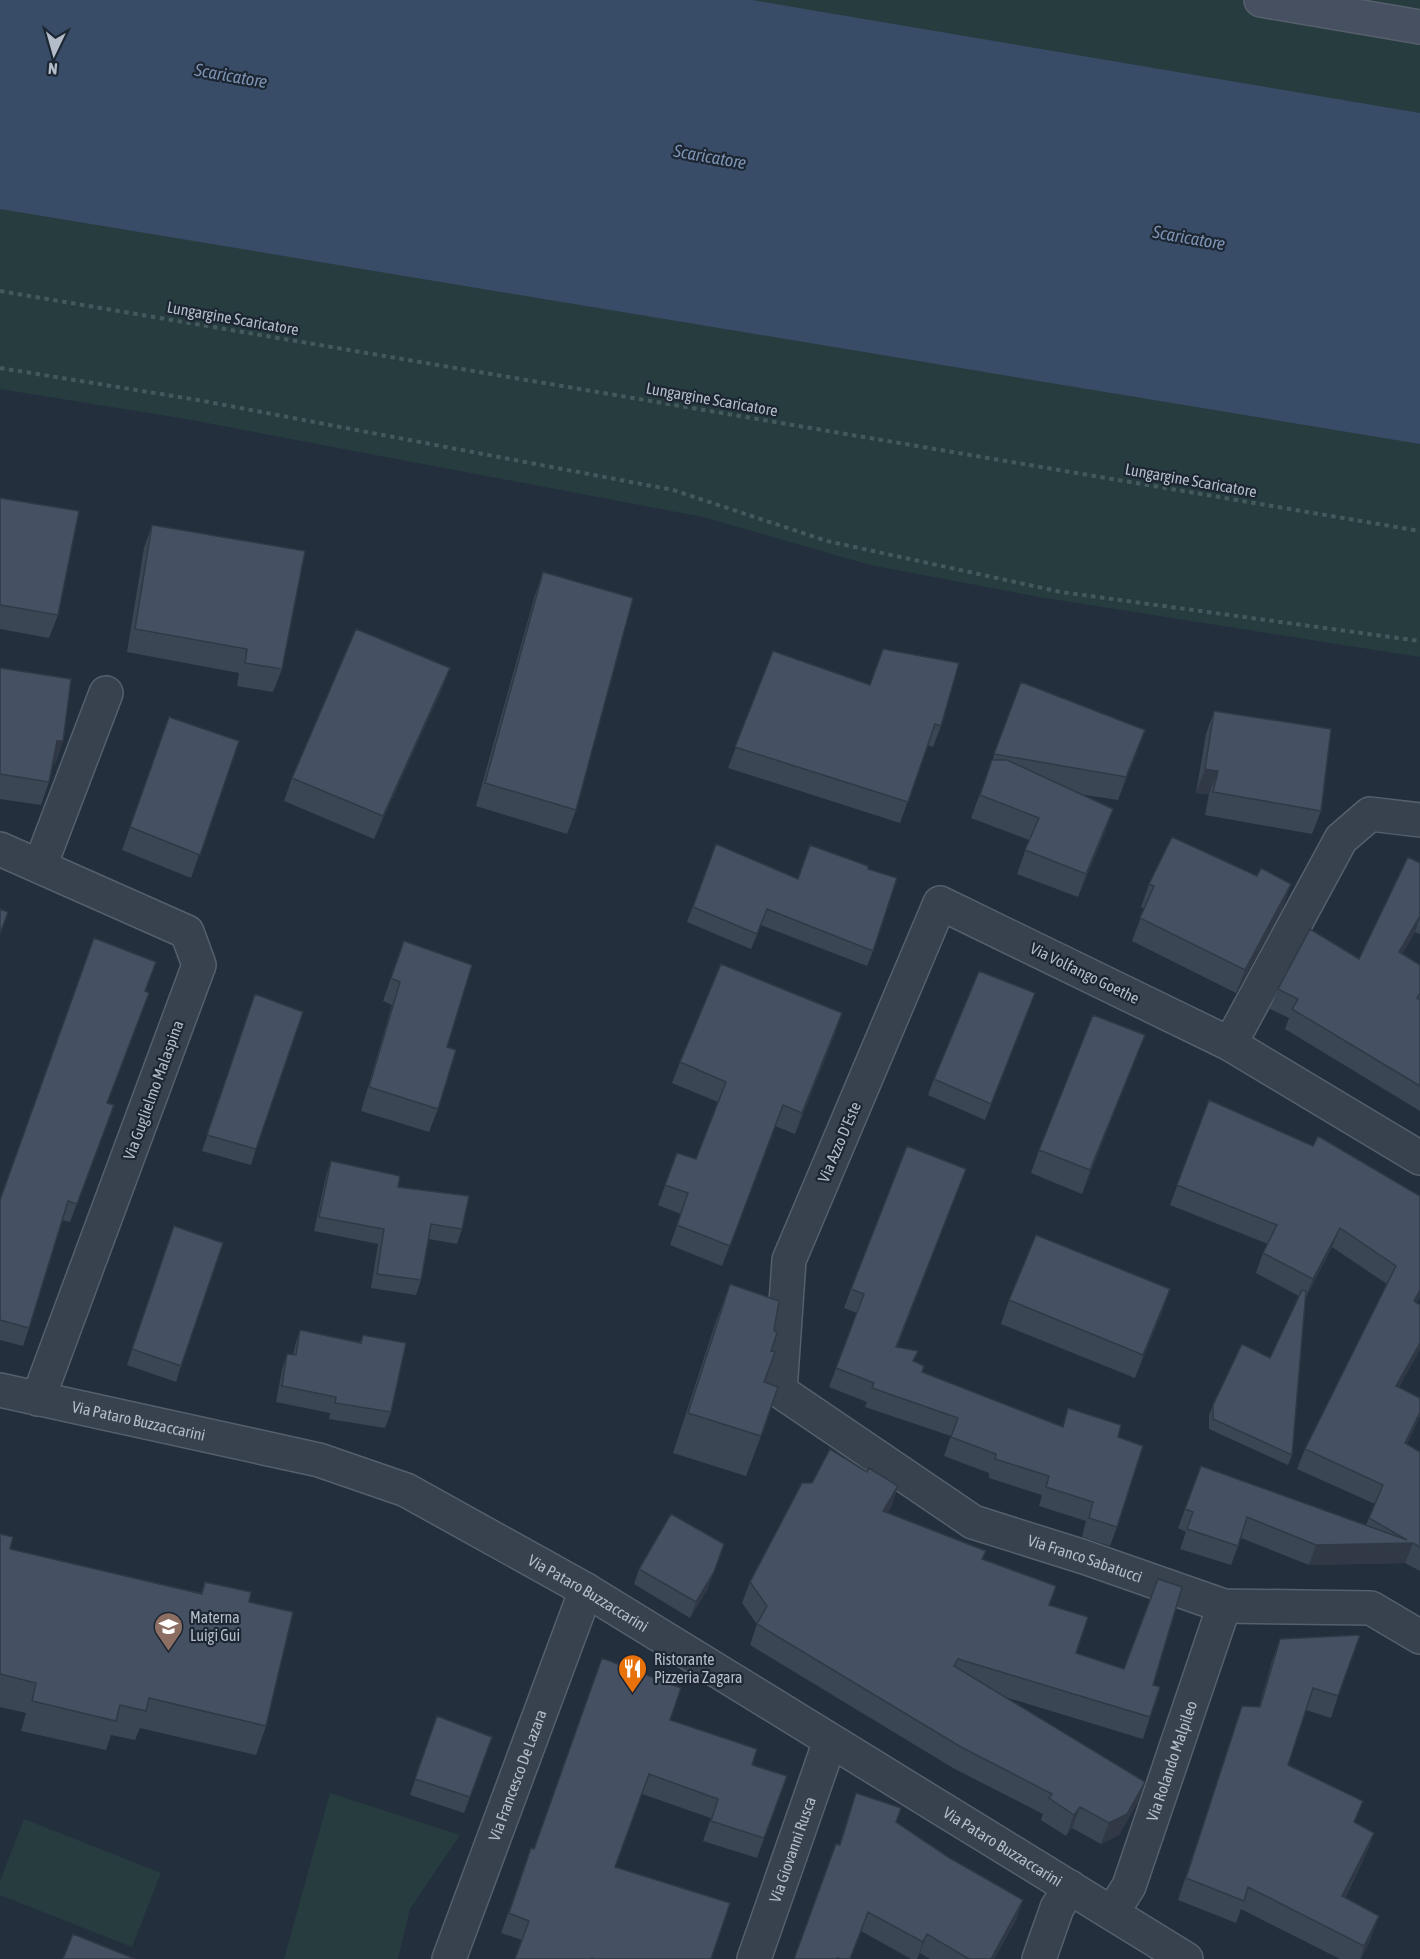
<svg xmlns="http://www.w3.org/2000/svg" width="1420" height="1959" viewBox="0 0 1420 1959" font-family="'Asap Condensed',sans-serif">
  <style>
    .green { fill: #263c3f }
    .water { fill: #394c67 }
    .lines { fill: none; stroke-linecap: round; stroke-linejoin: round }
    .street-casing { stroke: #565f6c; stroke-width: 36 }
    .secondary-casing { stroke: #565f6c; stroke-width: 36 }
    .path { stroke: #44595c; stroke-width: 4; stroke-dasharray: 4.5 4.5; stroke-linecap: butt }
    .street { stroke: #38414e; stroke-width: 33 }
    .secondary { stroke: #465061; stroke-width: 33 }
    .wall { fill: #3b4654 }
    .shaded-wall { fill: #303945 }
    .building { fill: #455162; stroke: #303945; stroke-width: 1.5 }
    .labels { text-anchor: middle; stroke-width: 4.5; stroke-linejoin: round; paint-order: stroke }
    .street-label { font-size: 16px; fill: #b4bcc9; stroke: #1d2633 }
    .poi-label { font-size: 16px; fill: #b4bcc9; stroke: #1d2633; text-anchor: start }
    .water-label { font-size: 18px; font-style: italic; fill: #7c92b1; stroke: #1d2633 }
  </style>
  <rect width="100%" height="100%" fill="#242f3e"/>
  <path class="green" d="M 0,0 L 1420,0 L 1420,657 L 1039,597 L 870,565 L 703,517 L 186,419 L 0,389 Z
    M 330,1793 L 460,1835 L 410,1909 L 398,1959 L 284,1959 Z
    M 24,1819 L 161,1873 L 132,1947 L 0,1895 L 0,1881 Z"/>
  <path class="water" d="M 0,0 L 752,0 L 1420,113 L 1420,444 L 0,209 Z"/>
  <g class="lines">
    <defs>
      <g id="street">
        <path d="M 0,849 L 187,932 L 199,965 L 38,1399"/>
        <path d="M 40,866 L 106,693"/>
        <path d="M 1230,1044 L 1341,839 L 1370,814 L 1420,820"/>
        <path id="s1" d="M 1420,1158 L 1230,1044 L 940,903 L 789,1260 L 780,1391 L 973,1522 L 1084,1557 L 1224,1606 L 1371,1608 L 1420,1637"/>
        <path id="s2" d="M 0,1390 L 319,1460 L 406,1490 L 586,1590 L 1186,1959"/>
        <path id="s3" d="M 1112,1913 L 1129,1886 L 1224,1606"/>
        <path id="s4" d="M 449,1959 L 586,1590"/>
        <path id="s5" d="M 754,1959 L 830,1741"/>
        <path d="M 1039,1959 L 1057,1908 L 1070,1887"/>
      </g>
      <path id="secondary" d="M 1261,0 L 1420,27"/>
    </defs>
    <use href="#street" class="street-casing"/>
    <use href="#secondary" class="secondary-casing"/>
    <path class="path" d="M 0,291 L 1420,531
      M 0,368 L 198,400 L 673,490 L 827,541 L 1061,592 L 1420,641"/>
    <use href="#street" class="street"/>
    <use href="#secondary" class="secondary"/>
  </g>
  <path class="wall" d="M 0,498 L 58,615 L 49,638 L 0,629 Z
    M 152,525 L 282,669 L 273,692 L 237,686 L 239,673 L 127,652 L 144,548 Z
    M 543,572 L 576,810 L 567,834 L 476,806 L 535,595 Z
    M 773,651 L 941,726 L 933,747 L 928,745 L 900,823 L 728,768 Z
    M 0,668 L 63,741 L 55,764 L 53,764 L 49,782 L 41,805 L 0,799 Z
    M 450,668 L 441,691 L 374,839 L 284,801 L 292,778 Z
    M 1021,682 L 1145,730 L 1118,800 L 1079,794 L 1105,832 L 1078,897 L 1017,874 L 1029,840 L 971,818 Z
    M 1214,711 L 1321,811 L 1312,834 L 1205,815 L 1209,794 L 1196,793 L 1206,734 Z
    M 169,717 L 239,741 L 191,878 L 122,850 Z
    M 716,844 L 873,951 L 867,966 L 761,925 L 751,949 L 687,922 Z
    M 1420,863 L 1420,934 L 1415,932 L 1402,954 L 1420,965 L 1420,1111 L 1285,1029 L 1289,1018 L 1270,1009 L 1278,989 L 1359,959 Z
    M 1257,876 L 1283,907 L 1236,993 L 1132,941 L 1144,909 L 1141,907 L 1149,884 Z
    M 404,941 L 447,1047 L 438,1109 L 429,1132 L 361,1111 L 392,1005 L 383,1001 Z
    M 145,991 L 107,1103 L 114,1105 L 70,1222 L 62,1220 L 29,1328 L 23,1346 L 0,1340 L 0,1200 Z
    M 255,994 L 256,1149 L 251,1165 L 202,1151 Z
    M 1029,1009 L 985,1120 L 928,1095 L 934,1079 Z
    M 835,1034 L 795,1134 L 775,1126 L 722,1266 L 670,1245 L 681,1214 L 658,1205 L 677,1153 L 696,1159 L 718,1102 L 672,1083 L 680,1062 Z
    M 1145,1035 L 1082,1194 L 1031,1173 L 1039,1150 Z
    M 1209,1100 L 1420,1196 L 1420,1296 L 1417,1303 L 1420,1305 L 1420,1349 L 1399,1387 L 1420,1398 L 1420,1416 L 1407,1444 L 1420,1452 L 1420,1571 L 1405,1563 L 1309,1565 L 1241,1538 L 1231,1565 L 1180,1549 L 1186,1532 L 1178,1528 L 1201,1466 L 1366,1525 L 1375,1504 L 1297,1469 L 1305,1449 L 1387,1284 L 1332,1247 L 1305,1299 L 1292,1455 L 1288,1465 L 1209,1429 L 1209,1415 L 1213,1405 L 1270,1358 L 1299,1296 L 1256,1273 L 1263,1253 L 1268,1244 L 1170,1205 Z
    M 331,1161 L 398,1187 L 462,1229 L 457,1244 L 429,1239 L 421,1280 L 416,1295 L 371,1288 L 378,1244 L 314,1231 L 326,1176 Z
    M 966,1169 L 897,1347 L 914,1361 L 922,1372 L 1062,1427 L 1068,1408 L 1118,1437 L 1117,1527 L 1110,1546 L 1082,1537 L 1086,1521 L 1039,1506 L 1042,1495 L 989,1478 L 989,1473 L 944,1456 L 951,1436 L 865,1407 L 867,1402 L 829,1387 L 857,1313 L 844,1308 L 851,1289 Z
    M 168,1242 L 181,1366 L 176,1382 L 127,1365 Z
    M 730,1284 L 774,1330 L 771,1351 L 764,1382 L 761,1436 L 746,1476 L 673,1453 L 715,1324 Z
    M 1170,1289 L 1162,1312 L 1135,1378 L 1001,1324 L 1009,1300 Z
    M 300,1330 L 360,1342 L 363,1335 L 391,1412 L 385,1428 L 329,1419 L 330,1413 L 276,1402 L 282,1370 L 287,1354 L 293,1355 L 295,1346 Z
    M 867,1472 L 898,1486 L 891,1507 L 888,1512 L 982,1559 L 1050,1605 L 1076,1653 L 1153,1685 L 1150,1717 L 1143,1739 L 1005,1697 L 1145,1782 L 1137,1803 L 1119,1835 L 1101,1844 L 1072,1828 L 1066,1836 L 1041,1820 L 1043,1814 L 953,1768 L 750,1645 L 757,1624 L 742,1603 L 750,1582 L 812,1483 Z
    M 0,1534 L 10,1549 L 201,1593 L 205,1582 L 249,1602 L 266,1726 L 256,1755 L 140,1728 L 135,1740 L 111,1735 L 106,1750 L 21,1731 L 26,1713 L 0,1707 Z
    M 639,1569 L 708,1588 L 690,1618 L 634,1584 Z
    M 1280,1639 L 1338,1696 L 1331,1718 L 1306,1710 L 1288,1765 L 1355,1823 L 1374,1833 L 1366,1854 L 1345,1898 L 1371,1938 L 1361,1959 L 1340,1959 L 1241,1909 L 1236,1923 L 1178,1900 L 1242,1706 L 1259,1707 L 1272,1661 Z
    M 437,1716 L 492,1737 L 464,1813 L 410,1795 Z
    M 670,1720 L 752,1765 L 787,1776 L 757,1858 L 703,1841 L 711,1818 L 642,1794 L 615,1867 L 711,1959 L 515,1959 L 522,1940 L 501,1933 L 531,1848 L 534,1849 Z
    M 856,1793 L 896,1822 L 948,1857 L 1023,1900 L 1016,1920 L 994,1959 L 930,1959 L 920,1953 L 917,1959 L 911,1959 L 861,1931 L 850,1959 L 794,1959 L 839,1845 Z"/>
  <path class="shaded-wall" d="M 450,668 L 441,691 L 374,839 L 383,816 Z
    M 1145,730 L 1137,753 L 1118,800 L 1126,777 Z
    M 57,741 L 63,741 L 55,764 L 48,764 Z
    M 1205,769 L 1218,771 L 1209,794 L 1196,793 Z
    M 1113,809 L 1105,832 L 1078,897 L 1086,874 Z
    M 1291,884 L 1283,907 L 1236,993 L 1245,970 Z
    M 1420,916 L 1415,932 L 1392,973 L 1399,952 Z
    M 1035,993 L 1029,1009 L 985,1120 L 991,1104 Z
    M 842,1013 L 835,1034 L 795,1134 L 802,1113 Z
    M 1145,1035 L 1136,1058 L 1082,1194 L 1090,1170 Z
    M 1340,1228 L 1332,1247 L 1305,1299 L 1313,1279 Z
    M 1170,1289 L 1162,1312 L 1135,1378 L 1143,1355 Z
    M 1420,1290 L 1420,1296 L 1407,1321 L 1414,1301 Z
    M 1420,1343 L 1420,1349 L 1389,1406 L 1396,1386 Z
    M 1420,1412 L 1418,1421 L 1398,1463 L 1405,1443 Z
    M 898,1486 L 891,1507 L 876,1532 L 883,1511 Z
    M 1413,1543 L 1405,1563 L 1309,1565 L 1316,1545 Z
    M 714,1572 L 708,1588 L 690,1618 L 696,1602 Z
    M 1145,1782 L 1137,1803 L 1119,1835 L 1101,1844 L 1109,1823 Z
    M 1080,1807 L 1072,1828 L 1066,1836 L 1074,1815 Z
    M 1374,1833 L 1366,1854 L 1334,1918 L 1342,1896 Z
    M 1023,1900 L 1016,1920 L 994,1959 L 991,1959 Z
    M 1379,1916 L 1371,1938 L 1361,1959 L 1360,1959 L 1364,1946 Z
    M 927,1934 L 920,1953 L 917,1959 L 923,1942 Z"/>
  <path class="building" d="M 0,498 L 79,511 L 58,615 L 0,605 Z
    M 152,525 L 305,551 L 282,669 L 245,663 L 247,649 L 135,629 Z
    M 543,572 L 633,598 L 576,810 L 485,783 Z
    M 356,629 L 450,668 L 383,816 L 292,778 Z
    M 883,649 L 959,663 L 941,726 L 935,724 L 908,802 L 735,747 L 773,651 L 870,685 Z
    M 0,668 L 71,679 L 63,741 L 57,741 L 49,782 L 0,774 Z
    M 1021,682 L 1145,730 L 1126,777 L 994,754 Z
    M 1214,711 L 1331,729 L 1321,811 L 1213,792 L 1218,771 L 1205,769 Z
    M 169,717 L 239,741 L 200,855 L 130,827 Z
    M 992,760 L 1007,760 L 1113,809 L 1086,874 L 1025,850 L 1039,818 L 980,795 Z
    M 1172,837 L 1257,876 L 1261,868 L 1291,884 L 1245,970 L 1140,918 L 1154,886 L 1149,884 Z
    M 716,844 L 798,879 L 810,845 L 868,866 L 868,869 L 897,878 L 873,951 L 767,909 L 757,934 L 693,907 Z
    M 1408,857 L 1420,863 L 1420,916 L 1399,952 L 1420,965 L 1420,993 L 1417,998 L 1420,1000 L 1420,1086 L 1292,1009 L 1298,999 L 1278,989 L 1310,929 L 1359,959 Z
    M 0,909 L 8,912 L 0,934 Z
    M 94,938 L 156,962 L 145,991 L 149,993 L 107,1103 L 114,1105 L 77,1204 L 68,1201 L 29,1328 L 0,1320 L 0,1200 Z
    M 404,941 L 472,965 L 447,1047 L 456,1050 L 438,1109 L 369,1087 L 400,982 L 391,978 Z
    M 721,964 L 842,1013 L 802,1113 L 783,1105 L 730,1246 L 677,1225 L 688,1193 L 665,1185 L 677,1153 L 696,1159 L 726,1082 L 680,1062 Z
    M 979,971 L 1035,993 L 991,1104 L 934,1079 Z
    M 255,994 L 303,1012 L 256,1149 L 207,1135 Z
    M 1093,1015 L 1145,1035 L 1090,1170 L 1039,1150 Z
    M 1209,1100 L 1313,1146 L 1318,1136 L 1420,1196 L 1420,1290 L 1414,1301 L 1420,1305 L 1420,1343 L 1396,1386 L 1420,1398 L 1420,1412 L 1405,1443 L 1420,1452 L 1420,1547 L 1413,1543 L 1316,1545 L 1247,1517 L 1238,1546 L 1187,1529 L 1193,1512 L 1185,1509 L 1201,1466 L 1407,1540 L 1369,1518 L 1383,1485 L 1305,1449 L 1396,1266 L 1340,1228 L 1313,1279 L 1263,1253 L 1277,1225 L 1177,1185 Z
    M 907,1146 L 966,1169 L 896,1347 L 918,1351 L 913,1361 L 924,1366 L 922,1372 L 1063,1427 L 1068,1408 L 1121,1425 L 1118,1437 L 1143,1446 L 1117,1527 L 1089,1518 L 1093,1502 L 1046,1487 L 1049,1476 L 995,1459 L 996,1454 L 951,1437 L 958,1418 L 872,1388 L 874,1383 L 836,1368 L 864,1294 L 851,1289 Z
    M 331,1161 L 400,1176 L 398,1187 L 469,1196 L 462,1229 L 431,1224 L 421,1280 L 377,1274 L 384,1229 L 319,1217 Z
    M 174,1226 L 223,1243 L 181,1366 L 132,1349 Z
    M 1036,1235 L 1170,1289 L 1143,1355 L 1009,1300 Z
    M 730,1284 L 779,1301 L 774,1330 L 777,1333 L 771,1351 L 775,1352 L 764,1382 L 778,1387 L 761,1436 L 688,1413 Z
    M 1302,1290 L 1306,1291 L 1292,1455 L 1213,1419 L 1213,1405 L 1242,1344 L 1270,1358 Z
    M 300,1330 L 361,1343 L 363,1335 L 406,1343 L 391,1412 L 335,1403 L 336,1397 L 282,1386 L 287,1354 L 296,1355 Z
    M 830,1449 L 867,1472 L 869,1468 L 898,1486 L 883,1511 L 986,1551 L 982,1559 L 1056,1586 L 1049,1605 L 1088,1617 L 1076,1653 L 1124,1669 L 1158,1579 L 1182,1587 L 1153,1685 L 1160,1687 L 1150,1717 L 958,1659 L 954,1666 L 1145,1782 L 1127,1814 L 1109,1823 L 1080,1807 L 1074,1815 L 1049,1798 L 1052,1794 L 961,1747 L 757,1624 L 767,1606 L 750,1582 L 802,1483 L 812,1483 Z
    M 671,1514 L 724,1544 L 714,1572 L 696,1602 L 639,1569 Z
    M 0,1534 L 13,1537 L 10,1549 L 202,1594 L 205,1582 L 251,1592 L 249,1602 L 293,1612 L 266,1726 L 149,1698 L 146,1711 L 120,1705 L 116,1721 L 32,1701 L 36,1683 L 0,1674 Z
    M 1360,1635 L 1338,1696 L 1313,1688 L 1288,1765 L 1363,1801 L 1354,1822 L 1374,1833 L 1342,1896 L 1379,1916 L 1364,1946 L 1248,1887 L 1244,1901 L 1186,1878 L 1242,1706 L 1260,1707 L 1280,1639 Z
    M 602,1658 L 681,1688 L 670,1720 L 757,1749 L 752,1765 L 787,1776 L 764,1838 L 711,1821 L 718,1799 L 649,1774 L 615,1867 L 730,1903 L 711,1959 L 595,1959 L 592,1958 L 592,1959 L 515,1959 L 529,1921 L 509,1913 L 531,1848 L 534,1849 Z
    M 437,1716 L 492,1737 L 470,1797 L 415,1779 Z
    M 856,1793 L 901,1808 L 896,1822 L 948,1857 L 1023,1900 L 991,1959 L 969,1959 L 927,1934 L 923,1942 L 868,1912 L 850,1959 L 841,1959 L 837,1958 L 837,1959 L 794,1959 L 836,1844 L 840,1845 Z
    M 73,1934 L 135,1959 L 63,1959 Z"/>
  <defs>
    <symbol id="school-pin" viewBox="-11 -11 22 30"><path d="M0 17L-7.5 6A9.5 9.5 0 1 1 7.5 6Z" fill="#8d6e63" stroke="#1d2633"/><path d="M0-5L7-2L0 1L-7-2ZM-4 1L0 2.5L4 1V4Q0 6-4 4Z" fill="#fff"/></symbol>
    <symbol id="restaurant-pin" viewBox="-11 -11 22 30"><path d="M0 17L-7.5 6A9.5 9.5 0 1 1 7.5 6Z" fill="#e8710a" stroke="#1d2633"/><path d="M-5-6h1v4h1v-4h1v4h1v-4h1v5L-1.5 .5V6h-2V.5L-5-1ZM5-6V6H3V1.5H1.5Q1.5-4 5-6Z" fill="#fff"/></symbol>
  </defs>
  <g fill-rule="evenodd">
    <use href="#school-pin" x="152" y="1610" width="33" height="45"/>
    <use href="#restaurant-pin" x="616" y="1652" width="33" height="45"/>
  </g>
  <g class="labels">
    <g class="street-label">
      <text transform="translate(233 318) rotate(10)" y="6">Lungargine Scaricatore</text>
      <text transform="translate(712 399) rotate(10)" y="6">Lungargine Scaricatore</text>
      <text transform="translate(1191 480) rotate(10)" y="6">Lungargine Scaricatore</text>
      <text transform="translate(1085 973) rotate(26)" y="6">Via Volfango Goethe</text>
      <text transform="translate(153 1090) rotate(-70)" y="6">Via Guglielmo Malaspina</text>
      <text transform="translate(839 1142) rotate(-67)" y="6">Via Azzo D'Este</text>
      <text dy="6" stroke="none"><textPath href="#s2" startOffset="142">Via Pataro Buzzaccarini</textPath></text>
      <text dy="6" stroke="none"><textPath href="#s1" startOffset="1414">Via Franco Sabatucci</textPath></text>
      <text dy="6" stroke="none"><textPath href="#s2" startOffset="628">Via Pataro Buzzaccarini</textPath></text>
      <text dy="6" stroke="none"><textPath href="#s3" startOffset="164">Via Rolando Malpileo</textPath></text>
      <text dy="6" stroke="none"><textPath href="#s4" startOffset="196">Via Francesco De Lazara</textPath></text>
      <text dy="6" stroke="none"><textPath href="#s2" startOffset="1114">Via Pataro Buzzaccarini</textPath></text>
      <text dy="6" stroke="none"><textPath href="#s5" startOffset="116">Via Giovanni Rusca</textPath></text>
    </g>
    <g class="poi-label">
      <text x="190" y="1623">Materna<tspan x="190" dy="18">Luigi Gui</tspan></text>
      <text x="654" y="1665">Ristorante<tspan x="654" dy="18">Pizzeria Zagara</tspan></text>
    </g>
    <g class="water-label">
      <text transform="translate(231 76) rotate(10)" y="6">Scaricatore</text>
      <text transform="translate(710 157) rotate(10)" y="6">Scaricatore</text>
      <text transform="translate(1189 238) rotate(10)" y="6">Scaricatore</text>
    </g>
  </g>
  <g transform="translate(54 54) rotate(185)" stroke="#1d2633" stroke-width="4.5" paint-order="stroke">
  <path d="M0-4.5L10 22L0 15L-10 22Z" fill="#b4bcc9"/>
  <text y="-9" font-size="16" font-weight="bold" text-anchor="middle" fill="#b4bcc9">N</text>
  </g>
</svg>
